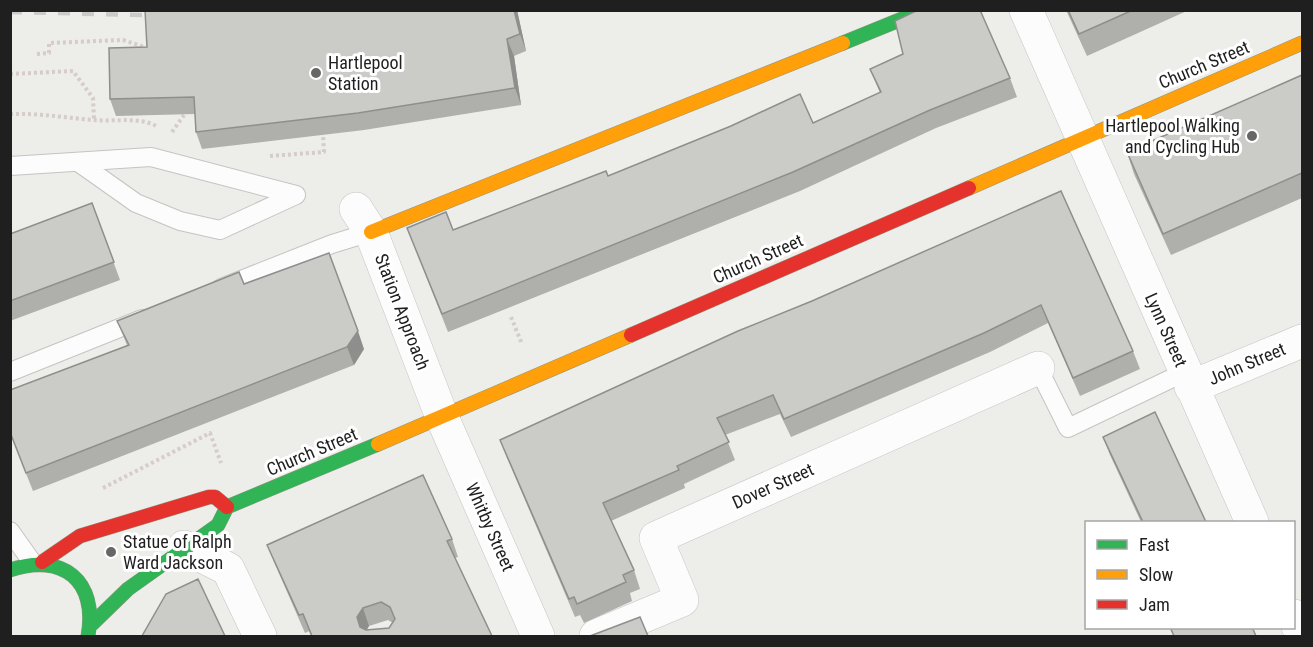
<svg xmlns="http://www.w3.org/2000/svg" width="1313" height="647" viewBox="0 0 1313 647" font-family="'Roboto Condensed',sans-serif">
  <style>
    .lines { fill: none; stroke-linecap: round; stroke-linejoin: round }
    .lane-casing { stroke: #c4c4c2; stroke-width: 20 }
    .street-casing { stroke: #c4c4c2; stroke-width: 34 }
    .fast-casing { stroke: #919682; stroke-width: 15 }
    .slow-casing { stroke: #919682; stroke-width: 15 }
    .jam-casing { stroke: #919682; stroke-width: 15 }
    .path { stroke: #d6ccc8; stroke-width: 4; stroke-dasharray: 3 3; stroke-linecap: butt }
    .lane { stroke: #fcfcfc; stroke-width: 18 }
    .street { stroke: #fcfcfc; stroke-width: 33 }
    .fast { stroke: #30b455; stroke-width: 14 }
    .slow { stroke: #ff9f0a; stroke-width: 14 }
    .jam { stroke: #e5322d; stroke-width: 14 }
    .rail { stroke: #cbcbca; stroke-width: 4.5; stroke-dasharray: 12 12; stroke-linecap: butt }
    .wall { fill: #afafac; fill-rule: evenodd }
    .shaded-wall { fill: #8e8e8c }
    .building { fill: #cbcbc8; stroke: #8e8e8c; stroke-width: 1.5; fill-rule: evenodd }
    .poi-dot { fill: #676766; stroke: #fff; stroke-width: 2 }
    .labels { text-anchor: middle; stroke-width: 6; stroke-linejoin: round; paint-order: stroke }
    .poi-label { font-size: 18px; fill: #1f1f1f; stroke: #fff; text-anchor: start }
    .street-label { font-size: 18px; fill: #1f1f1f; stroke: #fff }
  </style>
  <rect width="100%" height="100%" fill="#edede9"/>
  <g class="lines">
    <defs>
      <path id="lane" d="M 78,162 L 136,203 L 180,221 L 220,230 L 296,195
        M 10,166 L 151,157 L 296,195
        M 221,288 L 332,244 L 371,232
        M 1038,368 L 1068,428 L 1185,372
        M 10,372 L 142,319
        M 10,531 L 32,562"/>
      <path id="street" d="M 1026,10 L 1252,522
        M 356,209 L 371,232 L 442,417 L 538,636
        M 1191,387 L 1302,341
        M 184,547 L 228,569 L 260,636
        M 1294,616 L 1302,636
        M 596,636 L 682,600 L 656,538 L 1038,368"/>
      <path id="fast" d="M 843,43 L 924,10
        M 10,570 C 63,552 98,581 88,636
        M 92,624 L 128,589 L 218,525 L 227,507 L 378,444"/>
      <path id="slow" d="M 969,188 L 1302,43
        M 371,232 L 843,43
        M 378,444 L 631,335"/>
      <path id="jam" d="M 631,335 L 969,188
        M 42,562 L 80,536 L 209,497 L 215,497 L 227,507"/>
    </defs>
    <use href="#lane" class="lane-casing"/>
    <use href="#street" class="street-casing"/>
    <use href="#fast" class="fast-casing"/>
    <use href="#slow" class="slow-casing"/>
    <use href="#jam" class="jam-casing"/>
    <path class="path" d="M 37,54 L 49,53 L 49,43 L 123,40 L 147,48
      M 10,74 L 73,71 L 93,98 L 94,120
      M 10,114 C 39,113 66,118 94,120 C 115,122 140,116 158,127
      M 172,132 L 184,115
      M 270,156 L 324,152 L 323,135
      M 511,317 L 522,344
      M 103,488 L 210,433 L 221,463"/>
    <use href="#lane" class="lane"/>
    <use href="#street" class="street"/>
    <use href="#fast" class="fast"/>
    <use href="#slow" class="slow"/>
    <use href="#jam" class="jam"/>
    <path class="rail" d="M 10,12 L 141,15 L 193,10"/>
  </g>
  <path class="wall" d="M 517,10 L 526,51 L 514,56 L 521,105 L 364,130 L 202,149 L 196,132 L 195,114 L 116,116 L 110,99 L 147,47 Z
    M 1066,10 L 1189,10 L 1087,56 Z
    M 870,69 L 1010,78 L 1017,97 L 936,128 L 800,191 L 448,332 L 407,228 L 453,230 L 608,176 L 813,123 L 880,93 Z
    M 1302,75 L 1302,198 L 1171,255 L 1134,174 L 1127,152 Z
    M 1061,191 L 1133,351 L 1140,369 L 1080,396 L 1048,323 L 990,352 L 791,437 L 780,414 L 725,435 L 735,460 L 684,484 L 685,488 L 611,521 L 634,570 L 640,589 L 630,593 L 632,601 L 584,623 L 580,615 L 575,617 L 507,458 L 500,440 Z
    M 92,203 L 120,280 L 10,321 L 10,234 Z
    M 244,284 L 364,349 L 354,365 L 33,491 L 10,433 L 127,345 L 117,321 Z
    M 1103,437 L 1206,522 L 1141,522 L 1110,455 Z
    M 452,539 L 458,557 L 455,558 L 492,636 L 311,636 L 309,631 L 305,633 L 274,562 L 267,545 ZM 388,620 L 393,623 L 389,628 L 367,630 L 369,626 Z"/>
  <path class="shaded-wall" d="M 514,10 L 517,10 L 526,51 L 520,34 Z
    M 507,39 L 514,56 L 521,105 L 515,88 Z
    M 358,331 L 364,349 L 354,365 L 347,347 Z
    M 363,608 L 369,626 L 363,635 L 357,617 Z"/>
  <path class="building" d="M 145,10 L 514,10 L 520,34 L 507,39 L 515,88 L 358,113 L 196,132 L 194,97 L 110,99 L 109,48 L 147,47 Z
    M 918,10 L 980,10 L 1010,78 L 930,110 L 793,172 L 442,314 L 407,228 L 446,212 L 453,230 L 606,171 L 608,176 L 731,126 L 800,94 L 813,123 L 881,92 L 870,69 L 903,54 L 895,21 Z
    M 1068,10 L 1133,10 L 1079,34 Z
    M 1302,75 L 1302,173 L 1163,234 L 1127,152 Z
    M 1061,191 L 1133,351 L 1073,378 L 1041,305 L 984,333 L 784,419 L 773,395 L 717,418 L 729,442 L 677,466 L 679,470 L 603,503 L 634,570 L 623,575 L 626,582 L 577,604 L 574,597 L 569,599 L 500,440 L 738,331 L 812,301 Z
    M 92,203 L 114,262 L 10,301 L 10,234 Z
    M 329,253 L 358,331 L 347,347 L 26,473 L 10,432 L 10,390 L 129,345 L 117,321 L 239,272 L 244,284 Z
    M 1155,412 L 1206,522 L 1143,522 L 1103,437 Z
    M 423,475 L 452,539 L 447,541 L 492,636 L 312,636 L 303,614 L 299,615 L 267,545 ZM 381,602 L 390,607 L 395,619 L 389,628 L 366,630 L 360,627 L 357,617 L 363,608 Z
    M 198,579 L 225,636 L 142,636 L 166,594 Z
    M 640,617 L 648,636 L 590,636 Z
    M 1170,627 L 1252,627 L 1256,636 L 1174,636 Z"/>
  <g class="poi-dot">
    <circle cx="316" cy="73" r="6"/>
    <circle cx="1252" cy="136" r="6"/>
    <circle cx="111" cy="552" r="6"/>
  </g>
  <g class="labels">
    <g class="poi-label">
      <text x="328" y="69">Hartlepool<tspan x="328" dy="21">Station</tspan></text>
      <text x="1240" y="132" text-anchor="end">Hartlepool Walking<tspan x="1240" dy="21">and Cycling Hub</tspan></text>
      <text x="123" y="548">Statue of Ralph<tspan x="123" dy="21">Ward Jackson</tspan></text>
    </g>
    <g class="street-label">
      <text transform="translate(1204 65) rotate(-23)" y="6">Church Street</text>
      <text transform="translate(758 259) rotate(-24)" y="6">Church Street</text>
      <text transform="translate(402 312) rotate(69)" y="6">Station Approach</text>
      <text transform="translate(1166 330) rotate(66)" y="6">Lynn Street</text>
      <text transform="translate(1247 364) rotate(-23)" y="6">John Street</text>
      <text transform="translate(312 452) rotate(-23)" y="6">Church Street</text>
      <text transform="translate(773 486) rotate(-24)" y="6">Dover Street</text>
      <text transform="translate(490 527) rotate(66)" y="6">Whitby Street</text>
    </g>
  </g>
  <rect width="1313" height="647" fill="none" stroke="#1f1f1f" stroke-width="24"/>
  <rect x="1085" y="521" width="210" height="108" fill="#ffffff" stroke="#a5a5a5" stroke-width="1.5"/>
  <rect x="1097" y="540" width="30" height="9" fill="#30b455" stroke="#a5a5a5" stroke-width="1.5"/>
  <text x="1139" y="551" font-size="18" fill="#1f1f1f">Fast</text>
  <rect x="1097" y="570" width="30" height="9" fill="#ff9f0a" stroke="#a5a5a5" stroke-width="1.5"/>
  <text x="1139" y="581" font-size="18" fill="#1f1f1f">Slow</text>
  <rect x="1097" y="600" width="30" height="9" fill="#e5322d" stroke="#a5a5a5" stroke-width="1.5"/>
  <text x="1139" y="611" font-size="18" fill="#1f1f1f">Jam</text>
</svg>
